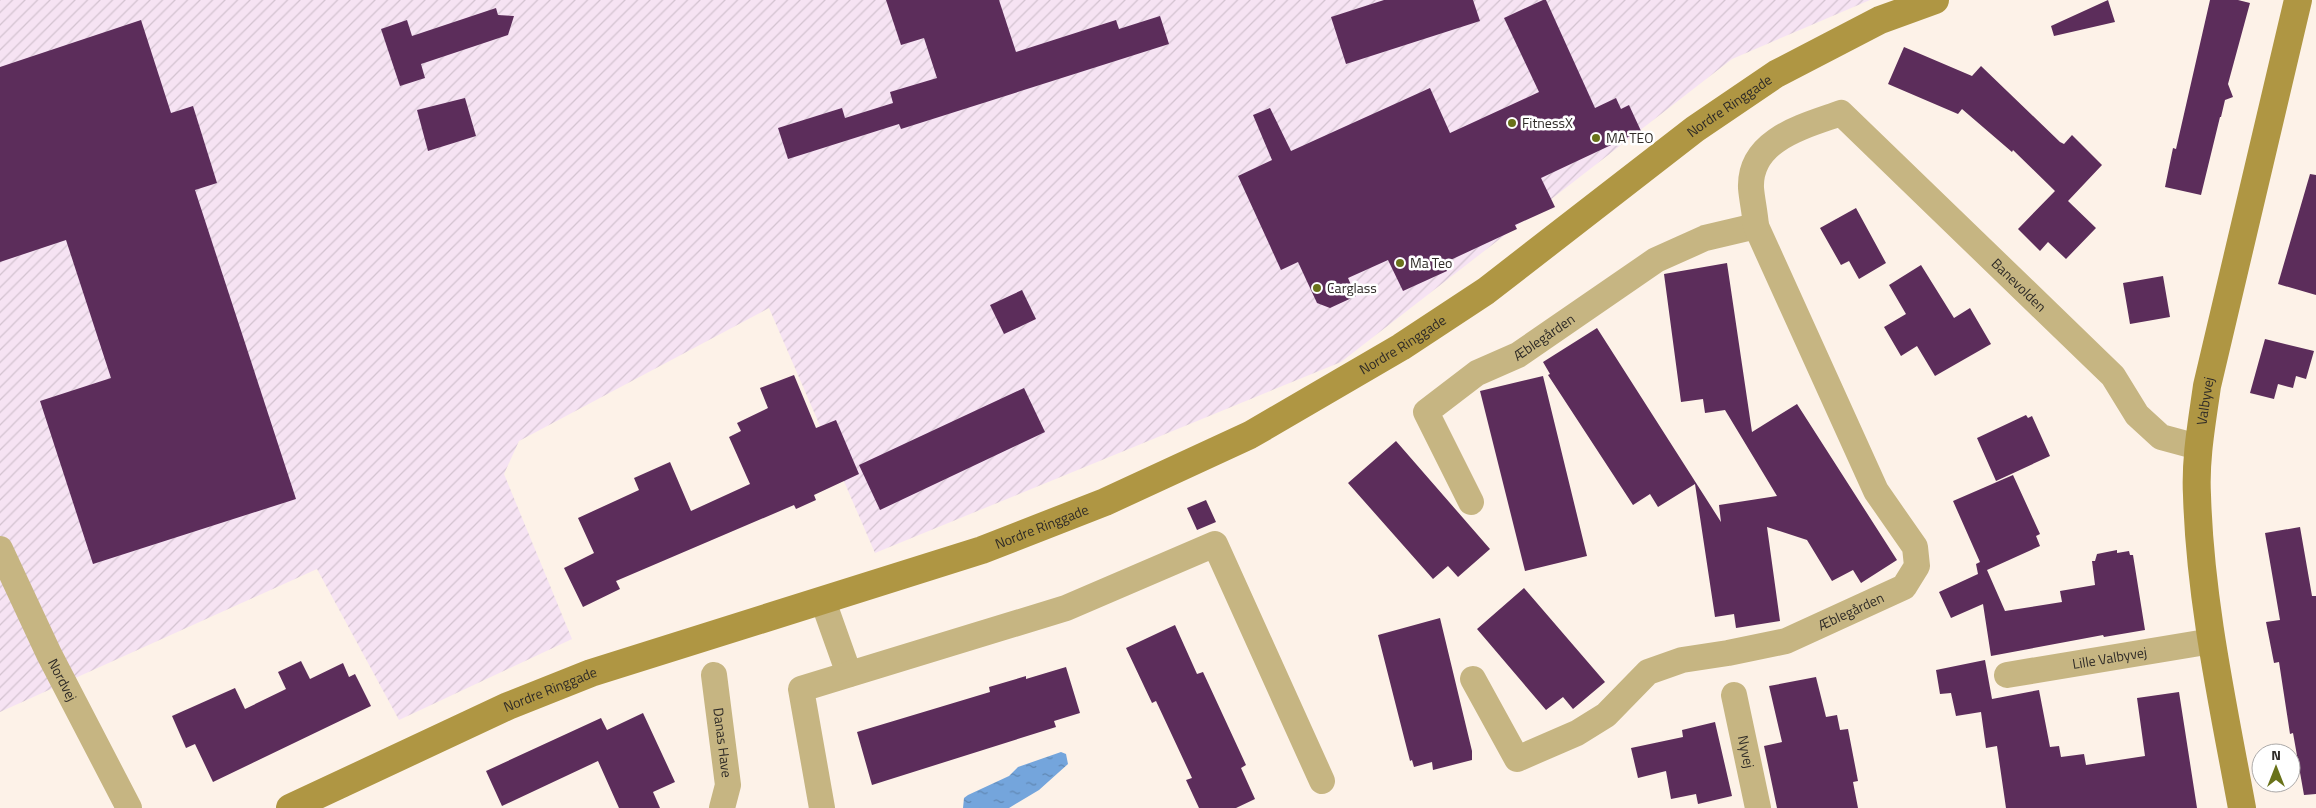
<svg xmlns="http://www.w3.org/2000/svg" width="2316" height="808" viewBox="0 0 2316 808" font-family="'Titillium Web',sans-serif">
  <style>
    .industrial { fill: url(#industrial-furrows) }
    .water { fill: url(#water-ripples) }
    .building { fill: #5c2d5b }
    .lines { fill: none; stroke-linecap: round; stroke-linejoin: round }
    .street { stroke: #c6b582; stroke-width: 26 }
    .secondary { stroke: #af9643; stroke-width: 28 }
    .poi-dot { fill: #69721a; stroke: #fff; stroke-width: 2 }
    .labels { text-anchor: middle; stroke-width: 5; stroke-linejoin: round; paint-order: stroke }
    .street-label { font-size: 14px; fill: #2f2b27; stroke: #fff }
    .poi-label { font-size: 14px; fill: #2f2b27; stroke: #fff; text-anchor: start }
  </style>
  <defs>
    <pattern id="industrial-furrows" width="10" height="10" patternUnits="userSpaceOnUse" patternTransform="scale(1.25)"><rect width="10" height="10" fill="#f6e3f3"/><path d="M-1 1l2-2M0 10L10 0M9 11l2-2" fill="none" stroke="#d3c3d0"/></pattern>
    <pattern id="water-ripples" width="26" height="14" patternUnits="userSpaceOnUse" patternTransform="scale(1.25)"><rect width="26" height="14" fill="#74a5dc"/><path d="M2 4q2-2 4 0t4 0M15 11q2-2 4 0t4 0" fill="none" stroke="#6087b2"/></pattern>
  </defs>
  <rect width="100%" height="100%" fill="#fdf2e8"/>
  <path class="industrial" d="M 0,0 L 1870,0 L 1732,59 L 1341,362 L 875,553 L 769,308 L 519,441 L 504,474 L 572,639 L 399,720 L 317,569 L 0,712 Z"/>
  <path class="water" d="M 1061,752 L 1066,754 L 1068,764 L 1039,790 L 1009,808 L 963,808 L 964,798 L 968,795 L 1009,776 L 1018,767 Z"/>
  <path class="building" d="M 886,0 L 999,0 L 1016,52 L 1116,20 L 1119,29 L 1160,16 L 1169,44 L 901,129 L 899,124 L 788,159 L 778,128 L 842,108 L 845,118 L 893,103 L 890,92 L 937,78 L 924,38 L 901,45 Z
    M 1384,0 L 1473,0 L 1480,21 L 1346,64 L 1331,17 Z
    M 1543,0 L 1546,0 L 1595,108 L 1616,98 L 1621,109 L 1629,105 L 1641,131 L 1541,178 L 1555,207 L 1515,225 L 1517,229 L 1444,263 L 1447,271 L 1403,291 L 1388,260 L 1348,278 L 1356,296 L 1330,308 L 1317,303 L 1298,262 L 1281,270 L 1238,176 L 1272,160 L 1253,115 L 1270,108 L 1291,151 L 1430,88 L 1450,133 L 1539,92 L 1504,18 Z
    M 2108,0 L 2115,22 L 2054,36 L 2051,26 Z
    M 2210,0 L 2238,0 L 2250,3 L 2228,84 L 2233,97 L 2225,100 L 2221,117 L 2220,117 L 2201,195 L 2165,187 L 2173,148 L 2176,149 Z
    M 496,8 L 498,15 L 514,16 L 508,35 L 421,64 L 425,78 L 400,86 L 381,29 L 407,20 L 412,36 Z
    M 141,20 L 171,113 L 193,106 L 217,183 L 195,190 L 296,499 L 93,564 L 40,401 L 111,378 L 66,240 L 0,262 L 0,67 Z
    M 1904,47 L 1972,76 L 1981,66 L 2060,142 L 2064,144 L 2072,135 L 2102,165 L 2068,201 L 2096,228 L 2066,259 L 2048,242 L 2040,251 L 2018,229 L 2055,191 L 2013,150 L 2012,152 L 1962,109 L 1958,114 L 1888,84 Z
    M 465,98 L 476,136 L 428,151 L 417,110 Z
    M 2310,174 L 2316,175 L 2316,295 L 2278,284 Z
    M 1856,208 L 1886,263 L 1859,279 L 1849,261 L 1841,265 L 1820,228 Z
    M 1727,263 L 1752,432 L 1797,404 L 1897,560 L 1861,583 L 1853,570 L 1832,581 L 1807,540 L 1767,527 L 1780,621 L 1736,628 L 1734,614 L 1715,617 L 1695,484 L 1658,507 L 1650,494 L 1633,505 L 1548,375 L 1550,374 L 1543,362 L 1597,328 L 1721,522 L 1719,505 L 1777,496 L 1725,410 L 1705,413 L 1703,399 L 1681,402 L 1664,274 Z
    M 1921,265 L 1954,318 L 1970,308 L 1991,344 L 1935,376 L 1917,346 L 1901,356 L 1884,327 L 1906,314 L 1889,285 Z
    M 2163,276 L 2170,317 L 2130,324 L 2123,283 Z
    M 1022,290 L 1036,319 L 1004,334 L 990,305 Z
    M 2265,339 L 2314,351 L 2306,379 L 2296,376 L 2293,388 L 2278,384 L 2274,399 L 2250,393 Z
    M 794,375 L 816,428 L 836,420 L 859,474 L 814,495 L 816,500 L 796,509 L 794,505 L 616,581 L 620,589 L 583,607 L 564,568 L 594,553 L 578,518 L 639,490 L 634,478 L 670,462 L 691,511 L 750,484 L 729,437 L 741,431 L 737,423 L 768,408 L 760,388 Z
    M 1543,376 L 1587,556 L 1525,571 L 1480,391 Z
    M 1024,388 L 1045,432 L 880,510 L 859,465 Z
    M 2026,415 L 2028,418 L 2032,416 L 2050,456 L 1996,481 L 1977,438 Z
    M 1396,441 L 1490,549 L 1458,577 L 1448,566 L 1433,579 L 1348,483 Z
    M 2013,475 L 2040,534 L 2036,536 L 2040,546 L 1987,570 L 2005,611 L 2062,602 L 2060,591 L 2095,585 L 2092,561 L 2095,561 L 2097,554 L 2117,550 L 2117,553 L 2129,551 L 2130,555 L 2133,555 L 2145,630 L 2104,637 L 2103,635 L 1991,656 L 1983,604 L 1951,618 L 1939,592 L 1978,574 L 1976,564 L 1980,562 L 1953,501 Z
    M 1206,500 L 1216,522 L 1197,530 L 1187,508 Z
    M 2300,527 L 2312,596 L 2316,596 L 2316,794 L 2304,795 L 2293,733 L 2290,734 L 2279,662 L 2274,663 L 2266,622 L 2280,620 L 2265,533 Z
    M 1524,588 L 1605,682 L 1573,709 L 1563,697 L 1546,710 L 1477,629 Z
    M 1440,618 L 1472,751 L 1472,760 L 1433,770 L 1432,762 L 1414,767 L 1412,760 L 1410,761 L 1378,635 Z
    M 1175,625 L 1197,674 L 1203,672 L 1246,765 L 1241,768 L 1255,799 L 1236,808 L 1199,808 L 1186,780 L 1192,778 L 1156,701 L 1152,703 L 1126,648 Z
    M 1985,660 L 1992,699 L 2039,690 L 2050,747 L 2059,746 L 2061,757 L 2084,754 L 2086,765 L 2145,756 L 2137,698 L 2179,692 L 2197,808 L 2006,808 L 1997,746 L 1986,748 L 1981,712 L 1956,716 L 1951,693 L 1940,694 L 1936,670 Z
    M 301,661 L 310,679 L 343,663 L 349,677 L 355,674 L 371,706 L 213,782 L 195,744 L 186,748 L 172,716 L 235,688 L 245,709 L 286,689 L 278,672 Z
    M 1066,667 L 1080,713 L 1054,721 L 1056,727 L 872,785 L 857,732 L 990,692 L 989,687 L 1026,676 L 1026,679 Z
    M 1816,677 L 1826,717 L 1837,715 L 1840,730 L 1848,729 L 1858,781 L 1853,782 L 1858,808 L 1777,808 L 1764,746 L 1782,742 L 1769,686 Z
    M 643,713 L 675,782 L 653,792 L 660,808 L 619,808 L 598,761 L 502,806 L 486,771 L 601,718 L 607,730 Z
    M 1715,722 L 1732,796 L 1698,804 L 1696,794 L 1671,799 L 1666,771 L 1638,778 L 1631,748 L 1683,737 L 1682,730 Z"/>
  <g class="lines">
    <g class="street">
      <path id="s1" d="M 1471,502 L 1426,412 L 1477,373 L 1518,355 L 1656,260 L 1705,238 L 1756,226"/>
      <path id="s2" d="M 0,549 L 49,654 L 129,808"/>
      <path d="M 823,601 L 849,674"/>
      <path id="s3" d="M 714,675 L 728,785 L 722,808"/>
      <path id="s4" d="M 2007,675 L 2212,641"/>
      <path id="s5" d="M 1473,679 L 1517,759 L 1577,733 L 1606,715 L 1648,672 L 1682,660 L 1728,653 L 1786,641 L 1904,587 L 1917,566 L 1915,547 L 1876,491 L 1756,226 C 1755,213 1752,200 1751,188 C 1749,139 1805,126 1841,113 L 2113,376 L 2137,415 L 2161,437 L 2198,447"/>
      <path id="s6" d="M 1734,695 L 1758,808"/>
      <path d="M 822,808 L 801,689 L 1066,608 L 1215,544 L 1322,781"/>
    </g>
    <g class="secondary">
      <path id="s7" d="M 290,808 L 508,706 L 591,673 L 982,550 L 1105,502 L 1250,435 L 1401,347 L 1486,291 L 1695,129 L 1776,74 L 1880,20 L 1935,0"/>
      <path id="s8" d="M 2242,808 C 2223,705 2200,600 2197,495 C 2195,459 2202,422 2207,386 L 2298,0"/>
    </g>
  </g>
  <g class="poi-dot">
    <circle cx="1512" cy="123" r="5"/>
    <circle cx="1596" cy="138" r="5"/>
    <circle cx="1400" cy="263" r="5"/>
    <circle cx="1317" cy="288" r="5"/>
  </g>
  <g class="labels">
    <g class="street-label">
      <text dy="5" stroke="none"><textPath href="#s7" startOffset="1614">Nordre Ringgade</textPath></text>
      <text dy="5" stroke="none"><textPath href="#s5" startOffset="1338">Banevolden</textPath></text>
      <text dy="5" stroke="none"><textPath href="#s1" startOffset="241">Æblegården</textPath></text>
      <text dy="5" stroke="none"><textPath href="#s7" startOffset="1209">Nordre Ringgade</textPath></text>
      <text dy="5" stroke="none"><textPath href="#s8" startOffset="411">Valbyvej</textPath></text>
      <text dy="5" stroke="none"><textPath href="#s7" startOffset="804">Nordre Ringgade</textPath></text>
      <text dy="5" stroke="none"><textPath href="#s5" startOffset="464">Æblegården</textPath></text>
      <text dy="5" stroke="none"><textPath href="#s4" startOffset="104">Lille Valbyvej</textPath></text>
      <text dy="5" stroke="none"><textPath href="#s2" startOffset="145">Nordvej</textPath></text>
      <text dy="5" stroke="none"><textPath href="#s7" startOffset="286">Nordre Ringgade</textPath></text>
      <text dy="5" stroke="none"><textPath href="#s3" startOffset="68">Danas Have</textPath></text>
      <text dy="5" stroke="none"><textPath href="#s6" startOffset="58">Nyvej</textPath></text>
    </g>
    <g class="poi-label">
      <text x="1522" y="128">FitnessX</text>
      <text x="1606" y="143">MA TEO</text>
      <text x="1410" y="268">Ma Teo</text>
      <text x="1327" y="293">Carglass</text>
    </g>
  </g>
  <g transform="translate(2276 768)"><circle r="24" fill="#ffffff" stroke="#acaaa9"/>
  <path d="M0-4L9 19L0 12L-9 19Z" fill="#69721a"/>
  <text y="-8" font-size="14" font-weight="bold" text-anchor="middle" fill="#2f2b27">N</text>
  </g>
</svg>
